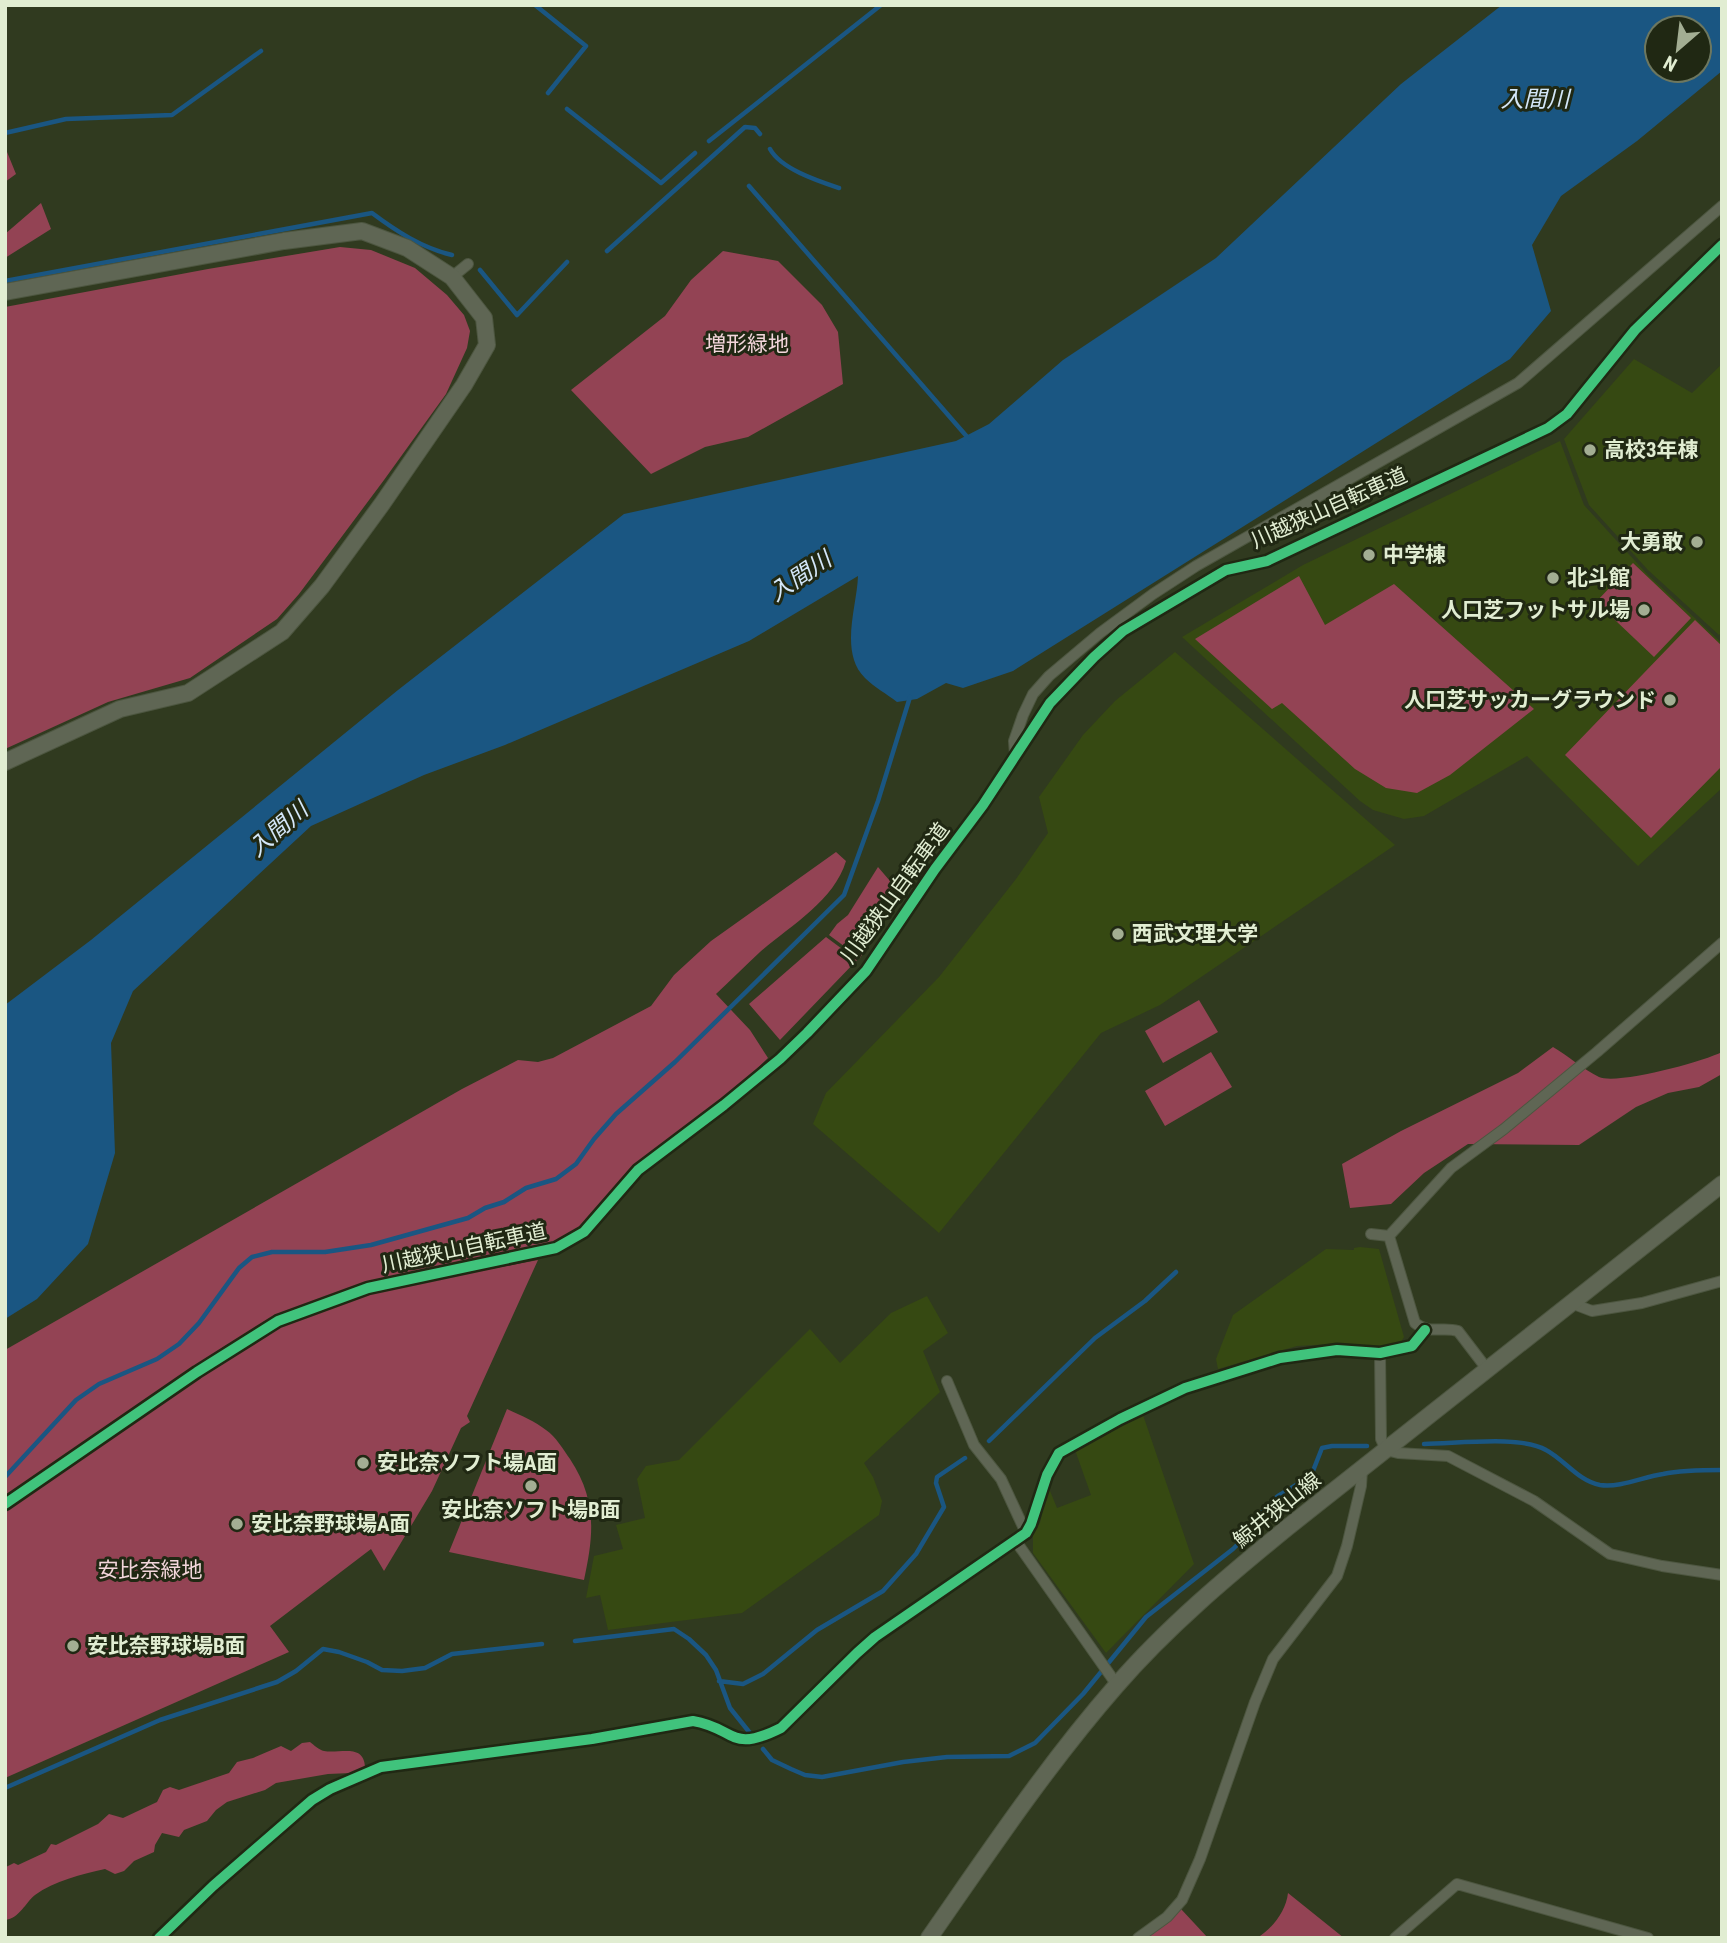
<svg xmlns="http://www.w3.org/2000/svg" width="1727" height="1943" viewBox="0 0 1727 1943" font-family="'Roboto Condensed','Noto Sans JP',sans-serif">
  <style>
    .built { fill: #364912 }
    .green { fill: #934354 }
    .water { fill: #1a5682; fill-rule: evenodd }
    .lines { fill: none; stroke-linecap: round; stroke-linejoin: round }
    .stream { stroke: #1a5682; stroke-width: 4.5 }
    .street-casing { stroke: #4d5640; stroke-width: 12 }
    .secondary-casing { stroke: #4d5640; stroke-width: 18 }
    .street { stroke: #5f6654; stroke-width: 10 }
    .secondary { stroke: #5f6654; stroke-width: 16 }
    .cycleway-casing { stroke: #202813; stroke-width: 15 }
    .cycleway { stroke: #40c37c; stroke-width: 10 }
    .poi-dot { fill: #a3ae93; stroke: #202813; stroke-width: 2.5 }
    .labels { text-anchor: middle; stroke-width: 6; stroke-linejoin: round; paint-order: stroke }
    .park-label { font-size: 21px; fill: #f3d6db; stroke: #202813 }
    .poi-label { font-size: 21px; font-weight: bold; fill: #e1edd2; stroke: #202813; text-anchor: start }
    .street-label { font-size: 21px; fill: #e1edd2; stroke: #202813 }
    .water-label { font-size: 23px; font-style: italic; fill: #d4e7f9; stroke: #202813 }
  </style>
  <rect width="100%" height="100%" fill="#303a1f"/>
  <path class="built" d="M 1634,359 L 1692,393 L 1722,364 L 1722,632 L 1719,635 L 1648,570 L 1589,505 L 1564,439 Z
    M 1560,441 L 1584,505 L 1648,575 L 1722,643 L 1722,788 L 1638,866 L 1527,756 L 1424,816 L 1404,819 L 1373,810 L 1360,801 L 1182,637 L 1303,565 Z
    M 1175,652 L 1395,845 L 1160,1005 L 1101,1033 L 939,1233 L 813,1124 L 826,1093 L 939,977 L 1016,879 L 1048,833 L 1039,797 L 1083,735 L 1115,701 Z
    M 1360,1247 L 1379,1249 L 1404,1337 L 1400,1344 L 1390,1347 L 1331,1344 L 1297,1346 L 1218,1369 L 1216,1359 L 1233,1315 L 1326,1249 L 1354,1250 L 1354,1248 Z
    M 927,1296 L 948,1333 L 923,1351 L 940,1392 L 864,1463 L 873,1477 L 882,1501 L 879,1515 L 742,1613 L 608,1630 L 600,1595 L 586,1598 L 594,1556 L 623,1549 L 616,1525 L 645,1518 L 637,1479 L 646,1466 L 679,1460 L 810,1329 L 840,1363 L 891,1313 Z
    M 1143,1415 L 1194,1564 L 1106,1653 L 1033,1553 L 1033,1532 L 1040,1523 L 1048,1486 L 1057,1508 L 1091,1495 L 1075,1450 Z"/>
  <path class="green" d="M 5,147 L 16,174 L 5,182 Z
    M 41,203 L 51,229 L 5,258 L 5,234 Z
    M 340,247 L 371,250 L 415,268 L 447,295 L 464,315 L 470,331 L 467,348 L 446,394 L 384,480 L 299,594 L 277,619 L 190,678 L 108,702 L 5,749 L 5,307 L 208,269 Z
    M 723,251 L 778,261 L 822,305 L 838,332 L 843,384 L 748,437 L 705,447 L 651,474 L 571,390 L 665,316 L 691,280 Z
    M 1633,563 L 1691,618 L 1654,657 L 1596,602 Z
    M 1299,576 L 1325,625 L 1394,584 L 1534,709 L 1450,775 L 1417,793 L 1386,788 L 1355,769 L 1282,703 L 1272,709 L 1195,639 Z
    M 1695,620 L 1722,646 L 1722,766 L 1651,838 L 1565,755 Z
    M 836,852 L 846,861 C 834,901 790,926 760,952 C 745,966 731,980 716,994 L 750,1030 L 768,1058 L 737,1088 L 688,1128 L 652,1153 L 608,1196 L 583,1228 L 572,1238 L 555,1245 L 385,1281 L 326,1298 L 274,1319 L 225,1346 L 5,1501 L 5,1350 L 462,1089 L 518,1060 L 538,1062 L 553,1058 L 651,1006 L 674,975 L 711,941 Z
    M 878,867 L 902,895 L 882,918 L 860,958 L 829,935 L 837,924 L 848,915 Z
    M 826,937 L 857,960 L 780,1040 L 749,1004 Z
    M 1199,1000 L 1218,1032 L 1163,1063 L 1145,1031 Z
    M 1553,1047 C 1568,1056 1583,1069 1599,1077 C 1617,1085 1702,1062 1722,1052 L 1722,1074 L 1699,1087 L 1668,1093 L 1636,1107 L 1579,1145 L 1468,1144 L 1424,1173 L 1391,1204 L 1350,1208 L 1342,1164 L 1401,1131 L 1518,1073 Z
    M 1211,1052 L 1232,1087 L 1165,1126 L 1145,1091 Z
    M 538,1260 L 467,1416 L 470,1422 L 461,1428 L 432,1491 L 384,1571 L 371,1549 L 270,1626 L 289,1652 L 5,1778 L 5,1510 L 226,1357 L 274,1330 L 324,1308 L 385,1289 Z
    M 507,1409 C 520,1415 535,1421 546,1430 C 556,1437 563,1449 570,1459 C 597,1500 594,1534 584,1580 L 449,1552 Z
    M 310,1742 C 314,1745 319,1750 324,1751 C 339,1754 364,1743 365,1767 L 351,1773 L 328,1774 L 276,1783 L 265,1790 L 227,1802 L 216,1810 L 207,1821 L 184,1830 L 179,1837 L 162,1833 L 155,1845 L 154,1852 L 134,1861 L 124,1871 L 115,1874 L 105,1869 C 82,1874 54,1881 35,1895 C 25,1903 20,1918 5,1920 L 6,1867 L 14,1863 L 18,1865 L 46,1852 L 51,1844 L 56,1845 L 98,1824 L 109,1814 L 123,1818 L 157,1802 L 163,1790 L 170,1787 L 179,1790 L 229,1773 L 237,1762 L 253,1758 L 281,1746 L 291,1751 L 302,1743 Z
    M 1288,1893 L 1344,1938 L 1257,1938 C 1273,1928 1286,1911 1288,1893 Z
    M 1181,1909 L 1208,1938 L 1146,1938 L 1168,1923 Z"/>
  <path class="water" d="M 1502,5 L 1722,5 L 1722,71 L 1637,141 L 1561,196 L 1532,245 L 1551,311 L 1510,359 L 1013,671 L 963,688 L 946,683 L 917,699 L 897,702 C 887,694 874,687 865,678 C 839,652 857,607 858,576 L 749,641 L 505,745 L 424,775 L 311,826 L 133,991 L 111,1043 L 115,1153 L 88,1244 L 37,1299 L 5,1319 L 5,1005 L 91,940 L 398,690 L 624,514 L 956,441 L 989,424 L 1063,360 L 1216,258 L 1401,84 ZM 1657,28 L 1699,28 L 1699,70 L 1657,70 Z"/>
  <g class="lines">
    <path class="stream" d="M 535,5 L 586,46 L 548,93
      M 567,109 L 661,183 L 695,153
      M 5,133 L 66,119 L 172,115 L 261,51
      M 709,141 L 881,5
      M 770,149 C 781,169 818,181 839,188
      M 749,186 L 969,439
      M 607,251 L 745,127 L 755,128 L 760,134
      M 480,270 L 517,315 L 567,262
      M 5,281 L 372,213 C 396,231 422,248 452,255
      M 989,1441 L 1095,1338 L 1145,1301 L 1176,1272
      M 1424,1444 C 1455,1444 1521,1435 1546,1450 C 1565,1460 1578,1481 1600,1485 C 1620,1488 1643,1477 1663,1474 C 1682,1470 1702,1470 1722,1470
      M 5,1477 L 76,1400 L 99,1384 L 157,1359 L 179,1344 L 199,1323 L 239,1268 L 252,1257 L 272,1252 L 325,1252 L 371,1245 L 468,1218 L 485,1208 L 504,1202 L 526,1188 L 556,1179 L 576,1164 L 594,1139 L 616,1114 L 675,1062 L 844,895 L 878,801 L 910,697
      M 575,1641 L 674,1629 L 689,1639 L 706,1655 L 716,1670 L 730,1708 L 750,1733
      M 719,1681 L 743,1684 L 763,1674 L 817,1630 L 883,1591 L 916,1554 L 944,1507 L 936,1483 L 937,1477 L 965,1458
      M 763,1749 L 772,1760 L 791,1769 L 805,1775 L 822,1777 L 903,1762 L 947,1757 L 1009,1756 L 1035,1743 L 1083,1694 L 1146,1617 L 1233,1549 L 1251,1531 L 1265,1508 L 1278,1496 L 1311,1476 L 1322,1448 L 1332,1446 L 1367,1446
      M 5,1788 L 160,1720 L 277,1682 L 296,1671 L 323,1649 L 339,1652 L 367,1662 L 382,1670 L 402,1671 L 425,1668 L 452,1654 L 542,1644"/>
    <defs>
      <path id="street" d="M 452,277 L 468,264
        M 1015,754 L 1014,741 L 1023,715 L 1033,694 L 1049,676 L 1100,633 L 1153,594 L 1196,566 L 1518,383 L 1722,206
        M 1371,1234 L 1389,1236 L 1415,1323 C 1430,1335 1442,1326 1458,1331 L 1487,1369
        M 1389,1236 L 1451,1168 L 1504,1129 L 1597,1052 L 1722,943
        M 1571,1303 L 1592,1311 L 1642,1303 L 1722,1281
        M 1380,1353 L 1381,1439 L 1386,1450 L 1398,1453 L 1448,1456 L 1534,1501 L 1610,1554 L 1662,1566 L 1722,1575
        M 947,1381 L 974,1445 L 1001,1479 L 1026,1533
        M 1015,1540 L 1117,1685
        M 159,1938 L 213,1886 L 312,1800 L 330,1789 L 381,1767 L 592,1739 L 693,1721 C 736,1728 729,1754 781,1728 L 857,1653 L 875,1637 L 1026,1533 L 1031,1524 L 1047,1475 L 1059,1453 L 1120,1419 L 1185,1388 L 1280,1358 L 1337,1350 L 1380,1353 L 1412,1346 L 1425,1330
        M 1138,1938 L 1167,1917 L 1182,1900 L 1200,1859 L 1255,1702 L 1273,1659 L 1337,1576 L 1347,1546 L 1361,1486 L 1362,1469
        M 1395,1938 L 1457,1884 L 1648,1938"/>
      <path id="secondary" d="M 5,292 L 284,241 L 362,231 L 407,248 L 452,277 L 484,318 L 487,345 L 464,385 L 382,504 L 322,586 L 282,632 L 188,693 L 120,709 L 5,762
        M 929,1938 C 989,1852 1047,1765 1116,1686 C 1167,1627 1228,1576 1288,1527 L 1722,1184"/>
    </defs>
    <use href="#street" class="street-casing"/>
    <use href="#secondary" class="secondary-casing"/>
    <use href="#street" class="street"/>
    <use href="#secondary" class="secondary"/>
    <defs>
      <path id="cycleway" d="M 5,1504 L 197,1372 L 278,1321 L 368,1288 L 556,1248 L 584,1232 L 638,1170 L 724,1105 L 780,1059 L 807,1033 L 866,971 L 935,869 L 983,805 L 1050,703 L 1094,657 L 1123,631 L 1226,570 L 1267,561 L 1548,428 L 1567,414 L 1635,330 L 1722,245
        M 159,1938 L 213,1886 L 312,1800 L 330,1789 L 381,1767 L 592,1739 L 693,1721 C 736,1728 729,1754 781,1728 L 857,1653 L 875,1637 L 1026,1533 L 1031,1524 L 1047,1475 L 1059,1453 L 1120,1419 L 1185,1388 L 1280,1358 L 1337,1350 L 1380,1353 L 1412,1346 L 1425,1330"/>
    </defs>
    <use href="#cycleway" class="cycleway-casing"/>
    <use href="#cycleway" class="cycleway"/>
  </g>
  <g class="poi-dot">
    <circle cx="1590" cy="450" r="7"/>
    <circle cx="1697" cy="542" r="7"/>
    <circle cx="1369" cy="555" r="7"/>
    <circle cx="1553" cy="578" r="7"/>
    <circle cx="1644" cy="610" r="7"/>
    <circle cx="1670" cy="700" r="7"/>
    <circle cx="1118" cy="934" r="7"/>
    <circle cx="363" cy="1463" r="7"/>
    <circle cx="531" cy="1486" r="7"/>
    <circle cx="237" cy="1524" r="7"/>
    <circle cx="73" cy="1646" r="7"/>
  </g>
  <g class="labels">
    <g class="park-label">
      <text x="747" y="351">増形緑地</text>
      <text x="150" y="1577">安比奈緑地</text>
    </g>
    <g class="poi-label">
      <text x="1604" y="457">高校3年棟</text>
      <text x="1683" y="549" text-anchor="end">大勇敢</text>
      <text x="1383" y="562">中学棟</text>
      <text x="1567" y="585">北斗館</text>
      <text x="1630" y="617" text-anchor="end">人口芝フットサル場</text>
      <text x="1656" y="707" text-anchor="end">人口芝サッカーグラウンド</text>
      <text x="1132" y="941">西武文理大学</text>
      <text x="377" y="1470">安比奈ソフト場A面</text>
      <text x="531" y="1517" text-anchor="middle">安比奈ソフト場B面</text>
      <text x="251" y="1531">安比奈野球場A面</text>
      <text x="87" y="1653">安比奈野球場B面</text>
    </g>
    <g class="street-label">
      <text transform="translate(1329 508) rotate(-24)" y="7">川越狭山自転車道</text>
      <text transform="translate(895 893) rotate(-54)" y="7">川越狭山自転車道</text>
      <text transform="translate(464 1248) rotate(-12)" y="7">川越狭山自転車道</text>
      <text transform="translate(1277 1510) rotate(-39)" y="7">鯨井狭山線</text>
    </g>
    <g class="water-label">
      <text x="1535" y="107">入間川</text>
      <text transform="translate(800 576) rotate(-34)" y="8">入間川</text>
      <text transform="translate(278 829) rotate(-41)" y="8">入間川</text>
    </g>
  </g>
  <rect width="1727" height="1943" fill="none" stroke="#e1edd2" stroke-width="14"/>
  <g transform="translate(1678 49) rotate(208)"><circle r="33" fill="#202813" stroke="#6d775f" stroke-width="2"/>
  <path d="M0-5L12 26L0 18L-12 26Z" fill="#a3ae93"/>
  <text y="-10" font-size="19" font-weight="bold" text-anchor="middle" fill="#e1edd2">N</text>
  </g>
</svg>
